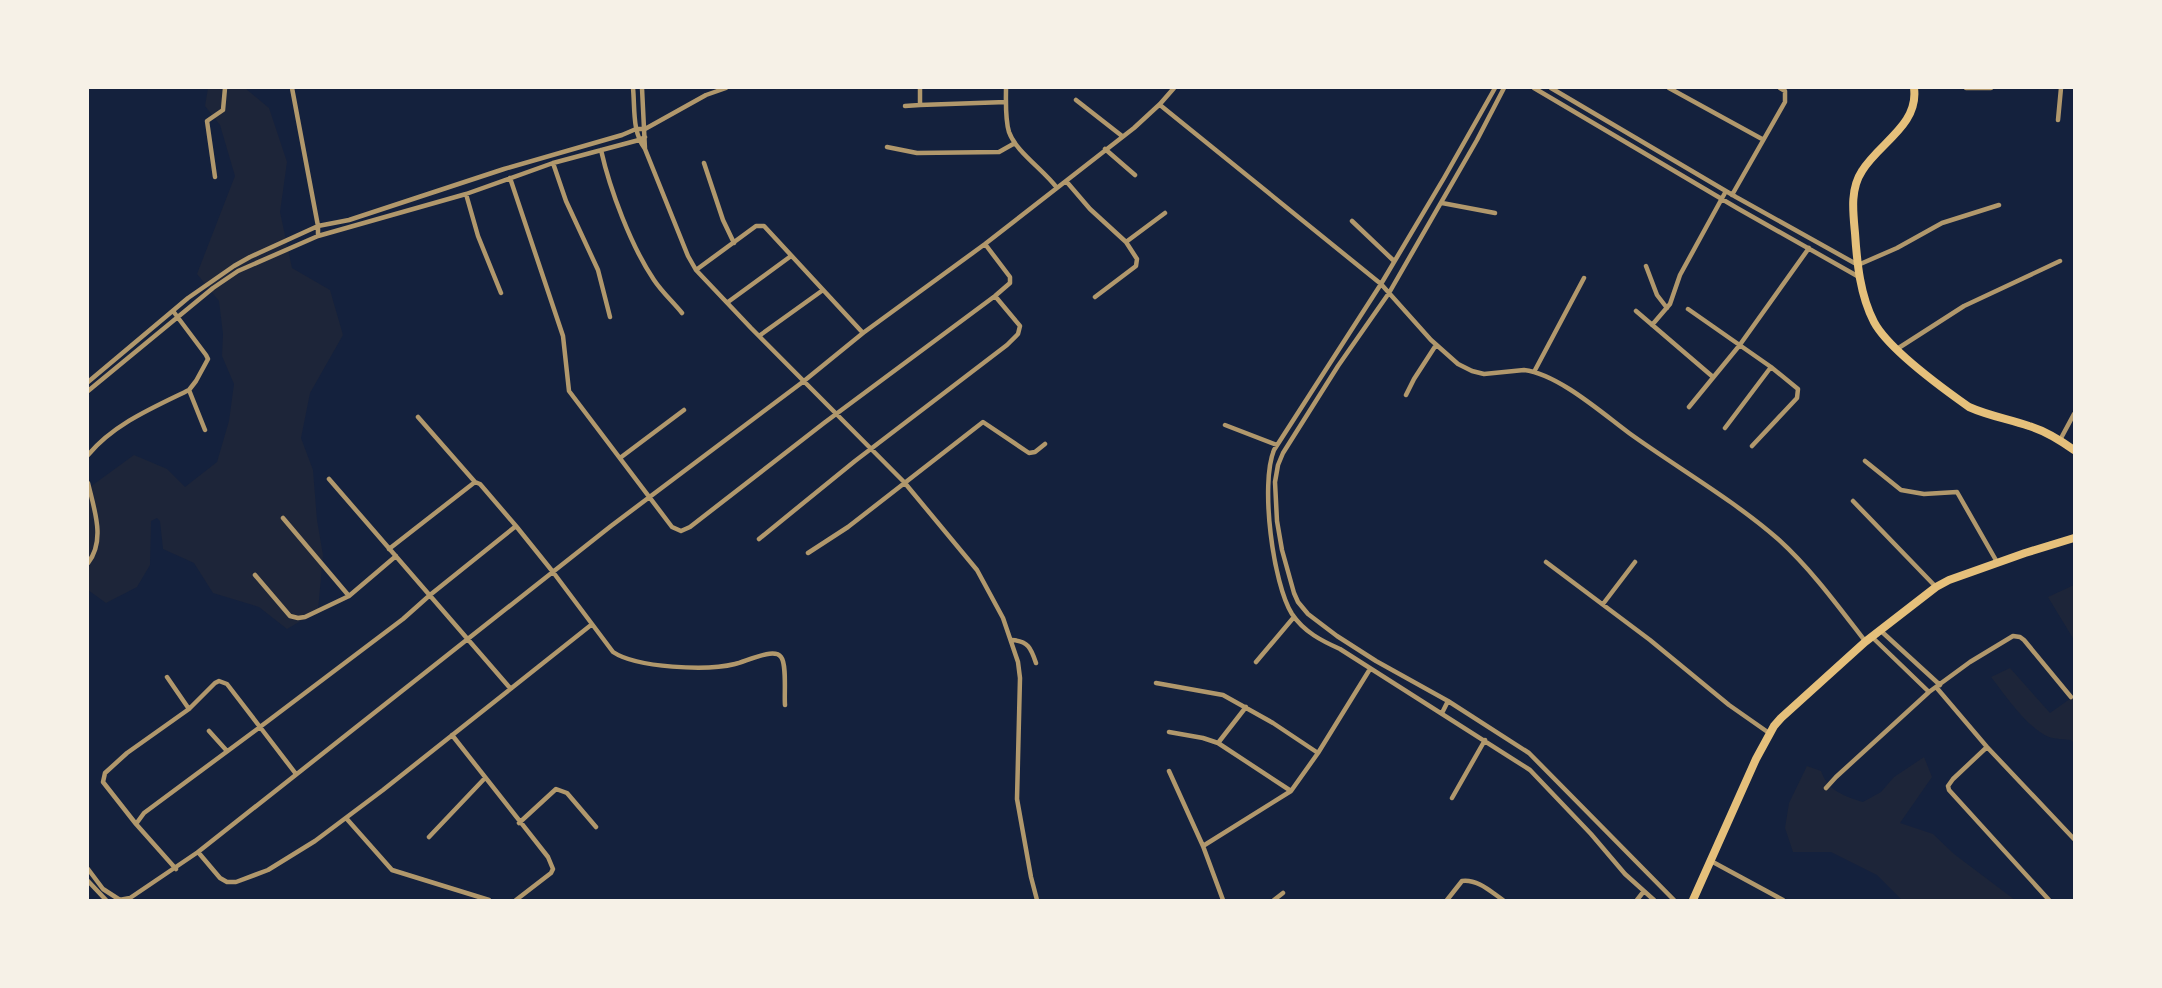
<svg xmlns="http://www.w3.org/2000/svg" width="2162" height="988" viewBox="0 0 2162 988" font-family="Poppins,sans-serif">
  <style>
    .green { fill: #1d2539 }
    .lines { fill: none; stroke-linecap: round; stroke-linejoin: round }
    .minor { stroke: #b1986c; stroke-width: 4.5 }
    .trunk { stroke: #e5c07b; stroke-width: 8 }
  </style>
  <rect width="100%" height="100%" fill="#14213d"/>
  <path class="green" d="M 208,88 L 245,88 L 269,108 L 287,162 L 280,212 L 292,268 L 330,290 L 343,335 L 310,393 L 301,438 L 313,470 L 317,520 L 323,555 L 318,611 L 287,629 L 259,607 L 213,593 L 194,563 L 163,549 L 160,521 L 157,518 L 151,521 L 150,565 L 137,587 L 106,603 L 88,590 L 88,491 L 90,487 L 134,455 L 167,469 L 185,487 L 217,462 L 229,421 L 234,384 L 222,356 L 223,334 L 219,301 L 197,274 L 235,176 L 220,125 L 205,106 Z
    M 2074,585 L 2074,640 L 2048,597 Z
    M 2010,668 L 2050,713 L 2074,696 L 2074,743 L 2071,740 C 2064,739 2055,739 2049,737 C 2027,728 2005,695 1991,677 Z
    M 1924,757 L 1932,777 L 1900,823 L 1933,834 L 1954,854 L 2015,900 L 1902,900 L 1877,875 L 1831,852 L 1793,852 L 1785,828 L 1789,803 L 1807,766 L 1821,771 C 1828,791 1844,796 1863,802 L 1881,792 L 1894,777 Z"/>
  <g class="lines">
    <path class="minor" d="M 292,88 L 318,226 L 318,236
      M 633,88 C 635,108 632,132 645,149 L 688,256 L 696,270 L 751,328 L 904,482 L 977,570 L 1003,618 L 1018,662 L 1020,678 L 1017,799 L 1031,877 L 1037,900
      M 642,88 L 645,149
      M 920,88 L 920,105 L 1006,102
      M 1006,88 C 1006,101 1005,119 1009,132 C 1016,152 1044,170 1057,188
      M 1495,88 L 1444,178 L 1381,284 L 1274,450 C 1260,484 1273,584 1292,614 C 1304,632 1322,641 1340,649 L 1530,770 L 1591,834 L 1625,874 L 1654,900
      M 1504,88 L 1477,140 L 1389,293 L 1338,366 L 1283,453 L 1278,465 L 1275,482 L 1277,521 L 1282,550 L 1294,593 L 1298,602 L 1308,614 L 1337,636 L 1376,661 L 1448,701 L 1529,753 L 1674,900
      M 1534,88 L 1737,208 L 1859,277
      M 1551,88 L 1736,197 L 1858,265 L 1897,248 L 1942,223 L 1999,205
      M 1669,88 L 1762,139
      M 1966,88 L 1991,88
      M 1076,100 L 1122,136
      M 1160,105 L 1381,284 L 1431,340 L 1458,364 L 1472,371 L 1484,374 L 1524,370 C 1558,374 1602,413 1629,433 C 1679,469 1732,499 1778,539 C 1811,569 1838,606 1865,641
      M 905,106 L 920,105
      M 2058,120 L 2061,88
      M 887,147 L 917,153 L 999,152 L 1015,143
      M 1105,149 L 1135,175
      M 601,150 C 610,190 631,246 654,280 C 662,292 673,302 682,313
      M 553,163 L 566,201 L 598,270 L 610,317
      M 704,163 L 723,220 L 734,243
      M 215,177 L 207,121 L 223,110 L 225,88
      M 510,178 L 563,336 L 569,391 L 672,527 L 681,531 L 690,527 L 824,423 L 995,296 L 1010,283 L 1010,277 L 985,244
      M 1066,181 L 1090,209 L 1126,242 L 1137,259 L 1136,266 L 1095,297
      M 466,194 L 478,236 L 501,293
      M 1732,195 L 1785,102 L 1785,91 L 1780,88
      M 1442,203 L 1495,213
      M 1352,221 L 1394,261
      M 1126,242 L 1165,213
      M 1646,266 L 1657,295 L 1667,308
      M 696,270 L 756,226 L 764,226 L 863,333
      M 728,302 L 791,256
      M 1688,309 L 1771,367 L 1798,389 L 1797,398 L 1752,446
      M 173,311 L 206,355 L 208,359 L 196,381 L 189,390 L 205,430
      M 1636,311 L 1713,377
      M 1652,325 L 1670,304 L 1680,275 L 1726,191
      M 759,336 L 823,290
      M 1897,349 L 1964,306 L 2060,261
      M 1534,372 L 1584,278
      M 88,382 L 188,298 L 234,266 L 250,257 L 318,226 L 349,220 L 504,169 L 622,135 L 636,129 L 645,129 L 706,95 L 726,88
      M 88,391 L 213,288 L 238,271 L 318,236 L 466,194 L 553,163 L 639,140 L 645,137
      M 1406,395 L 1414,379 L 1436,345
      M 1689,407 L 1739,346 L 1809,248
      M 1225,425 L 1277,445
      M 1725,428 L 1771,367
      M 2060,440 L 2074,414
      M 88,455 C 114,424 152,408 189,390
      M 620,458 L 684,410
      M 1865,461 L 1901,490 L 1924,494 L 1957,492 L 1997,562
      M 329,479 L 510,688
      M 88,483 C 94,509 106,540 88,563
      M 1853,501 L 1936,587
      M 283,518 L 349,596
      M 516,526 L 553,572 L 613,652 C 637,668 707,671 735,664 C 745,662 774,647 781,657 C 787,664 784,695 785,705
      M 759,539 L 855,461 L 1007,345 L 1018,334 L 1020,326 L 995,296
      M 389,549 L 475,482
      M 808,553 L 848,527 L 983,422 L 1029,453 L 1035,452 L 1045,444
      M 1546,562 L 1650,640 L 1729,705 L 1769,733
      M 255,575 L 290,616 L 298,618 L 305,617 L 349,596 L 396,556
      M 1603,604 L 1635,562
      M 1881,631 L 1940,685
      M 1872,637 L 1929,692
      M 1012,640 C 1028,641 1031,648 1036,663
      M 1256,662 L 1294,617
      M 167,677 L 189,709
      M 1156,683 L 1223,695 L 1273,723 L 1318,753
      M 1936,687 L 1987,747 L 2074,839
      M 1442,713 L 1448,701
      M 209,731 L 227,751
      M 1169,732 L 1203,738 L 1218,743 L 1291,791
      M 452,735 L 548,857 L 553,869 L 551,873 L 516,900
      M 1218,743 L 1246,707
      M 1987,747 L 1953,779 L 1948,786 L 1949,790 L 2049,900
      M 1169,771 L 1203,846 L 1223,900
      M 1826,788 L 1836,777 L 1929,692 L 1970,662 L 2013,636 L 2020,637 L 2024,640 L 2071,697
      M 1452,798 L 1485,740
      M 346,818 L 392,870 L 489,900
      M 519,823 L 556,789 L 567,793 L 596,827
      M 136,824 L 103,782 L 105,773 L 127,753 L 189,709 L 215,683 L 219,681 L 227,684 L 260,727 L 403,619 L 430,595 L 516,526 L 480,484 L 475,482 L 418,417
      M 429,837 L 485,778
      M 1203,846 L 1291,791 L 1318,753 L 1370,669
      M 198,852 L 220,878 L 227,882 L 236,882 L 268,870 L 315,841 L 383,790 L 591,625
      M 1711,861 L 1783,900
      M 88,869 L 103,889 L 120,900
      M 176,869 L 136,824 L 144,813 L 260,727 L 296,774
      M 88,881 L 106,900
      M 119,900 L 130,898 L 198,852 L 611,526 L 804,381 L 863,333 L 985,244 L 1134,128 L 1160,104 L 1174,88
      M 1274,900 L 1283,893
      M 1447,900 L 1462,881 C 1478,879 1491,892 1503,900
      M 1637,900 L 1644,891"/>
    <path class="trunk" d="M 1914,88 C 1919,125 1879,143 1862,171 C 1850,189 1853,212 1855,233 C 1857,263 1860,295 1874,322 C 1889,350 1942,388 1969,407 C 1989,416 2009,419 2029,426 C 2046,431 2060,440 2074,450
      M 1693,900 L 1756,759 L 1774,726 L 1781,718 L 1865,642 L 1936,587 L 1949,580 L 2025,553 L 2074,538"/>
  </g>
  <rect width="2162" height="988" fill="none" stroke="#f6f1e7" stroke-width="178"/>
</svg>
